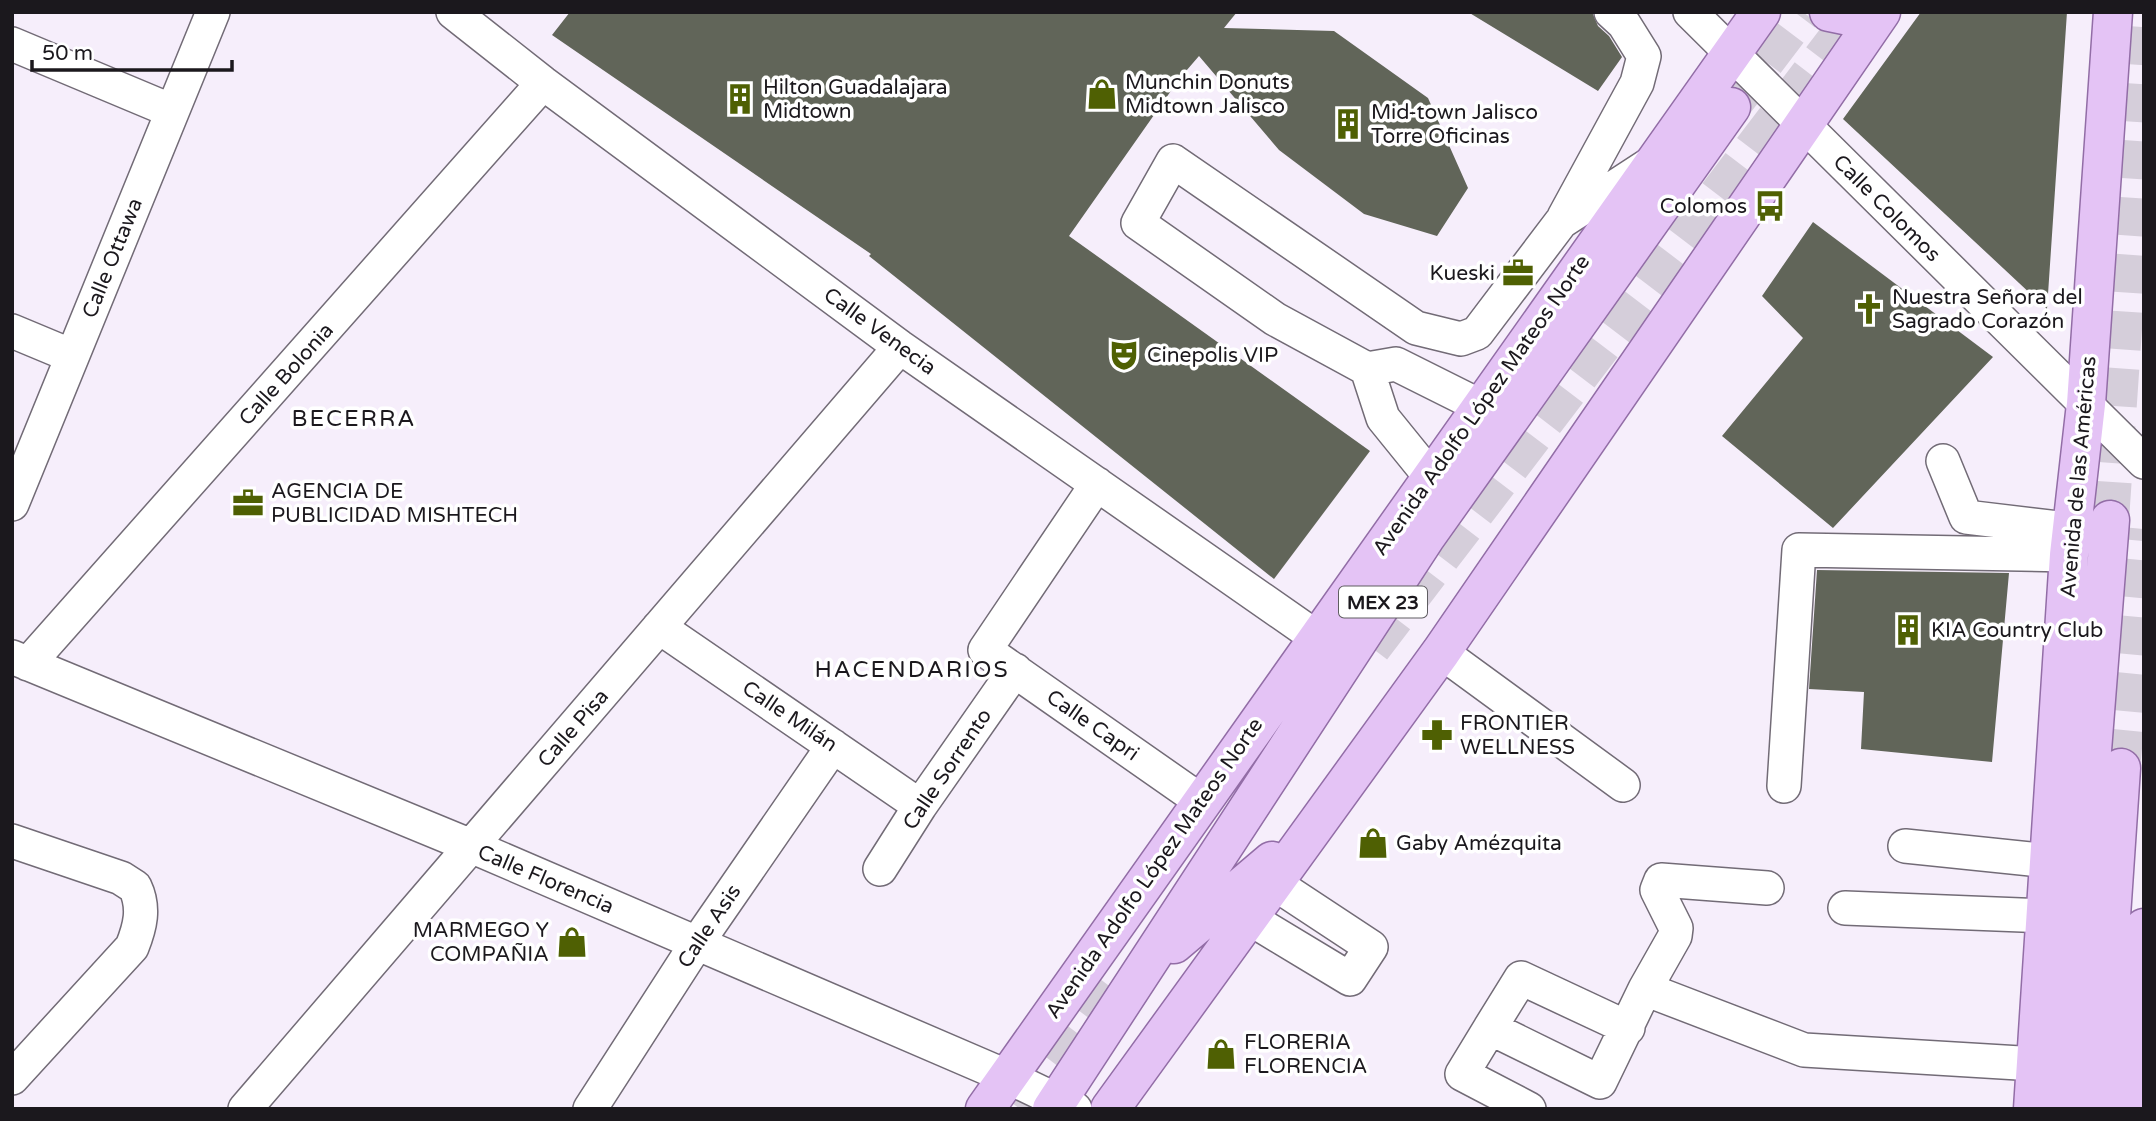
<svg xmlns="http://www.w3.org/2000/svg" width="2156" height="1121" viewBox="0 0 2156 1121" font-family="'Varela Round',sans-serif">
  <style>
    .building { fill: #616559 }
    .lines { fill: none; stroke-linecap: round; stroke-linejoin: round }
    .major-tunnel { stroke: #d5ceda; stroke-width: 38; stroke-dasharray: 38 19; stroke-linecap: butt }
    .minor-casing { stroke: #726b76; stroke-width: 36 }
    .major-casing { stroke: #926da6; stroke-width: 41 }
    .minor { stroke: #fff; stroke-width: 33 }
    .major { stroke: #e4c3f5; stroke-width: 38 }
    .labels { text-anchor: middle; stroke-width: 7; stroke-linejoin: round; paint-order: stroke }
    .shield { fill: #fff; stroke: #5f5d61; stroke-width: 2 }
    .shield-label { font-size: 19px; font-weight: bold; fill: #1b181d }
    .poi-label { font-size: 21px; fill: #1b181d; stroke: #fff; text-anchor: start }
    .street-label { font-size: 21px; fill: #1b181d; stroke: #fff }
    .neighbourhood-label { font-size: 23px; letter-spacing: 2px; fill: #1b181d; stroke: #fff }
  </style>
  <rect width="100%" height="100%" fill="#f6eefb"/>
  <path class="building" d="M 570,12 L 1237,12 L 1224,28 L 1334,31 L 1428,98 L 1468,188 L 1437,236 L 1364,214 L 1279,150 L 1199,56 L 1180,78 L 1069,236 L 1370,451 L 1274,579 L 869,256 L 871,254 L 552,35 Z
    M 1468,12 L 1592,12 L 1598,26 L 1609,36 L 1622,57 L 1598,91 Z
    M 1921,12 L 2067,12 L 2047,309 L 1843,119 Z
    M 1813,222 L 1993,357 L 1833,528 L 1722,436 L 1803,338 L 1762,296 Z
    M 1817,570 L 2009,573 L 1992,762 L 1861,749 L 1864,692 L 1809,689 Z"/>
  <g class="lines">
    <path class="major-tunnel" d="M 1731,107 L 1803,12
      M 2110,520 L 2144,19
      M 1372,648 L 1857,12
      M 2121,768 L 2144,529
      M 1020,1109 L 1114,985"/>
    <defs>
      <path id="minor" d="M 453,12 L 543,83 L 900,347 L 1316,637
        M 1690,12 L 2144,462
        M 12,44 L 172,111
        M 1564,217 L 1637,83 L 1644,56 L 1624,24 L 1611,12
        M 12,331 L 72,356
        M 1367,369 L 1383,418 L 1430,476
        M 1480,406 L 1396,364 L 1367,369 L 1275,319 L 1138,223 L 1173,161 L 1416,328 L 1461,339 L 1477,333 L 1561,222 L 1650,164
        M 1943,461 L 1966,517 L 2075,530
        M 1097,484 L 985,650 L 1201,801
        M 12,504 L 213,12
        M 659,627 L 920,806
        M 1441,652 L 1623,785
        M 12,657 L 471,846 L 1008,1077 L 1075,1109
        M 28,664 L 543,83
        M 1784,786 L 1799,550 L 2069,555
        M 12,841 L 121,878 L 135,887 C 145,908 140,927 132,947 L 12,1078
        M 1905,846 L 2049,861
        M 880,869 L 920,806 L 1015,670
        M 1767,888 L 1661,880 L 1657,890 L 1676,928 L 1675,936 L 1645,989 L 1804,1050 L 2036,1064
        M 1845,908 L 2047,916
        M 1249,918 L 1350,979 L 1371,947 L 1274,883
        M 1490,1028 L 1521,978 L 1628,1028
        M 245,1109 L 900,347
        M 590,1109 L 697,943 L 833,746
        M 1529,1109 L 1462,1074 L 1490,1028 L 1600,1082 L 1645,989"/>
      <path id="major" d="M 1829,12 L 1858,18 L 1875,12
        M 1174,944 L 1272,861
        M 985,1109 L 1761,12
        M 1052,1109 L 1425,538 L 1731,107
        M 1110,1109 L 1441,652 L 1881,12
        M 2033,1109 L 2069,555 L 2086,404 L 2113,12
        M 2064,1109 L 2110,520
        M 2098,1109 L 2121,768
        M 2130,1109 L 2144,928"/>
    </defs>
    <use href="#minor" class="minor-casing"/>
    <use href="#major" class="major-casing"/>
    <use href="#minor" class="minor"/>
    <use href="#major" class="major"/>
  </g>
  <defs>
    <symbol id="shop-bare" viewBox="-9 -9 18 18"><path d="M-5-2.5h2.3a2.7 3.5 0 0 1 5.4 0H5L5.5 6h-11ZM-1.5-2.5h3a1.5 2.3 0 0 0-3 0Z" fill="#4f6003" stroke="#fff" stroke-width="2.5" paint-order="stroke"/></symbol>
    <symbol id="building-bare" viewBox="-9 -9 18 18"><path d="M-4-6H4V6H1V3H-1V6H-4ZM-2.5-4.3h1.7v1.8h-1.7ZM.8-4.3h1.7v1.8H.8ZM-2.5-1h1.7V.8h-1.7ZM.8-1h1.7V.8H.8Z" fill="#4f6003" stroke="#fff" stroke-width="2.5" paint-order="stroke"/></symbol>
    <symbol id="bus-bare" viewBox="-9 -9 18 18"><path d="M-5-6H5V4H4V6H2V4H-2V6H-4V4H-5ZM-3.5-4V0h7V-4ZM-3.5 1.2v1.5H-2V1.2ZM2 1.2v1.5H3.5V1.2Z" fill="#4f6003" stroke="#fff" stroke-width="2.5" paint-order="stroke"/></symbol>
    <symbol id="office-bare" viewBox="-9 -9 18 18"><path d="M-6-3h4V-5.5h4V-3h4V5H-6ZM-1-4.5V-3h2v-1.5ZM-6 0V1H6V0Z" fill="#4f6003" stroke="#fff" stroke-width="2.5" paint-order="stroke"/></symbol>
    <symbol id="church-bare" viewBox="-9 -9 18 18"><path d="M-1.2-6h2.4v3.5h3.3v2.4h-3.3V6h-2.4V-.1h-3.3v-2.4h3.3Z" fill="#4f6003" stroke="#fff" stroke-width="2.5" paint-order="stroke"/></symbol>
    <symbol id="theatre-bare" viewBox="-9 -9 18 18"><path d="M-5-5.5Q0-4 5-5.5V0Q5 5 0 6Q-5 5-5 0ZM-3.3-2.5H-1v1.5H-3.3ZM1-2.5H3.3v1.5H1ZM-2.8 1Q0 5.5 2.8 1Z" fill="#4f6003" stroke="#fff" stroke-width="2.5" paint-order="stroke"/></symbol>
    <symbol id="pharmacy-bare" viewBox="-9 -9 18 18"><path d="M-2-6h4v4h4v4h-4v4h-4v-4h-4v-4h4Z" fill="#4f6003" stroke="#fff" stroke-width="2.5" paint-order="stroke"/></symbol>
  </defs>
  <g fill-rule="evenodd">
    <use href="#shop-bare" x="1080" y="72" width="44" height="44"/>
    <use href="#building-bare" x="718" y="77" width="44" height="44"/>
    <use href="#building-bare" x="1326" y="102" width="44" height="44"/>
    <use href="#bus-bare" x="1748" y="184" width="44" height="44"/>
    <use href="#office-bare" x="1496" y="251" width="44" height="44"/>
    <use href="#church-bare" x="1847" y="287" width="44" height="44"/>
    <use href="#theatre-bare" x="1102" y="333" width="44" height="44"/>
    <use href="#office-bare" x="226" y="481" width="44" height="44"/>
    <use href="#building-bare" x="1886" y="608" width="44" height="44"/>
    <use href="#pharmacy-bare" x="1415" y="713" width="44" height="44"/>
    <use href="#shop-bare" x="1351" y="821" width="44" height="44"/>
    <use href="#shop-bare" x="550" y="920" width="44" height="44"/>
    <use href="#shop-bare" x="1199" y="1032" width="44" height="44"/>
  </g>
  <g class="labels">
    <rect class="shield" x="1339" y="586.5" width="88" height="31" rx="5"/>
    <g class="shield-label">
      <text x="1383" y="609">MEX 23</text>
    </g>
    <g class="poi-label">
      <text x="1125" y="89">Munchin Donuts<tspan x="1125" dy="24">Midtown Jalisco</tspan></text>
      <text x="763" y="94">Hilton Guadalajara<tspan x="763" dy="24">Midtown</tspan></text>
      <text x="1371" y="119">Mid-town Jalisco<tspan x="1371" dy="24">Torre Oficinas</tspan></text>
      <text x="1747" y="213" text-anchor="end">Colomos</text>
      <text x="1495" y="280" text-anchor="end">Kueski</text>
      <text x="1892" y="304">Nuestra Señora del<tspan x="1892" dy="24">Sagrado Corazón</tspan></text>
      <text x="1147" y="362">Cinepolis VIP</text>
      <text x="271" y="498">AGENCIA DE<tspan x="271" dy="24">PUBLICIDAD MISHTECH</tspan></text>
      <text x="1931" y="637">KIA Country Club</text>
      <text x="1460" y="730">FRONTIER<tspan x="1460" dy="24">WELLNESS</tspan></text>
      <text x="1396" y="850">Gaby Amézquita</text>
      <text x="549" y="937" text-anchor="end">MARMEGO Y<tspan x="549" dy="24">COMPAÑIA</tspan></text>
      <text x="1244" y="1049">FLORERIA<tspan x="1244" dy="24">FLORENCIA</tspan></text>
    </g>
    <g class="street-label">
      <text transform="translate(1887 208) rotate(45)" y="7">Calle Colomos</text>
      <text transform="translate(112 258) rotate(-68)" y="7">Calle Ottawa</text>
      <text transform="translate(880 331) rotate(36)" y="7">Calle Venecia</text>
      <text transform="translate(286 374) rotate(-48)" y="7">Calle Bolonia</text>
      <text transform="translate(1481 405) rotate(-55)" y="7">Avenida Adolfo López Mateos Norte</text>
      <text transform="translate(2078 477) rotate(-85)" y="7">Avenida de las Américas</text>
      <text transform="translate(790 716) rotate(34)" y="7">Calle Milán</text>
      <text transform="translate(1093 725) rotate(35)" y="7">Calle Capri</text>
      <text transform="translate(573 728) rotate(-49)" y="7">Calle Pisa</text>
      <text transform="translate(947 769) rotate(-56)" y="7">Calle Sorrento</text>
      <text transform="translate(1154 868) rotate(-55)" y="7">Avenida Adolfo López Mateos Norte</text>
      <text transform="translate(546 879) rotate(23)" y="7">Calle Florencia</text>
      <text transform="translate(709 926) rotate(-56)" y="7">Calle Asis</text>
    </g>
    <g class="neighbourhood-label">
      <text x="354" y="426">BECERRA</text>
      <text x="912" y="677">HACENDARIOS</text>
    </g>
  </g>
  <rect width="2156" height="1121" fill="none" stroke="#1b181d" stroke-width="28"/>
  <path d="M32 60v10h200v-10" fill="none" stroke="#1b181d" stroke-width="3.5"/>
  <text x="42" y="60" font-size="21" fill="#1b181d" stroke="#ffffff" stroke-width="5" paint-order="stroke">50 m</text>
</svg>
